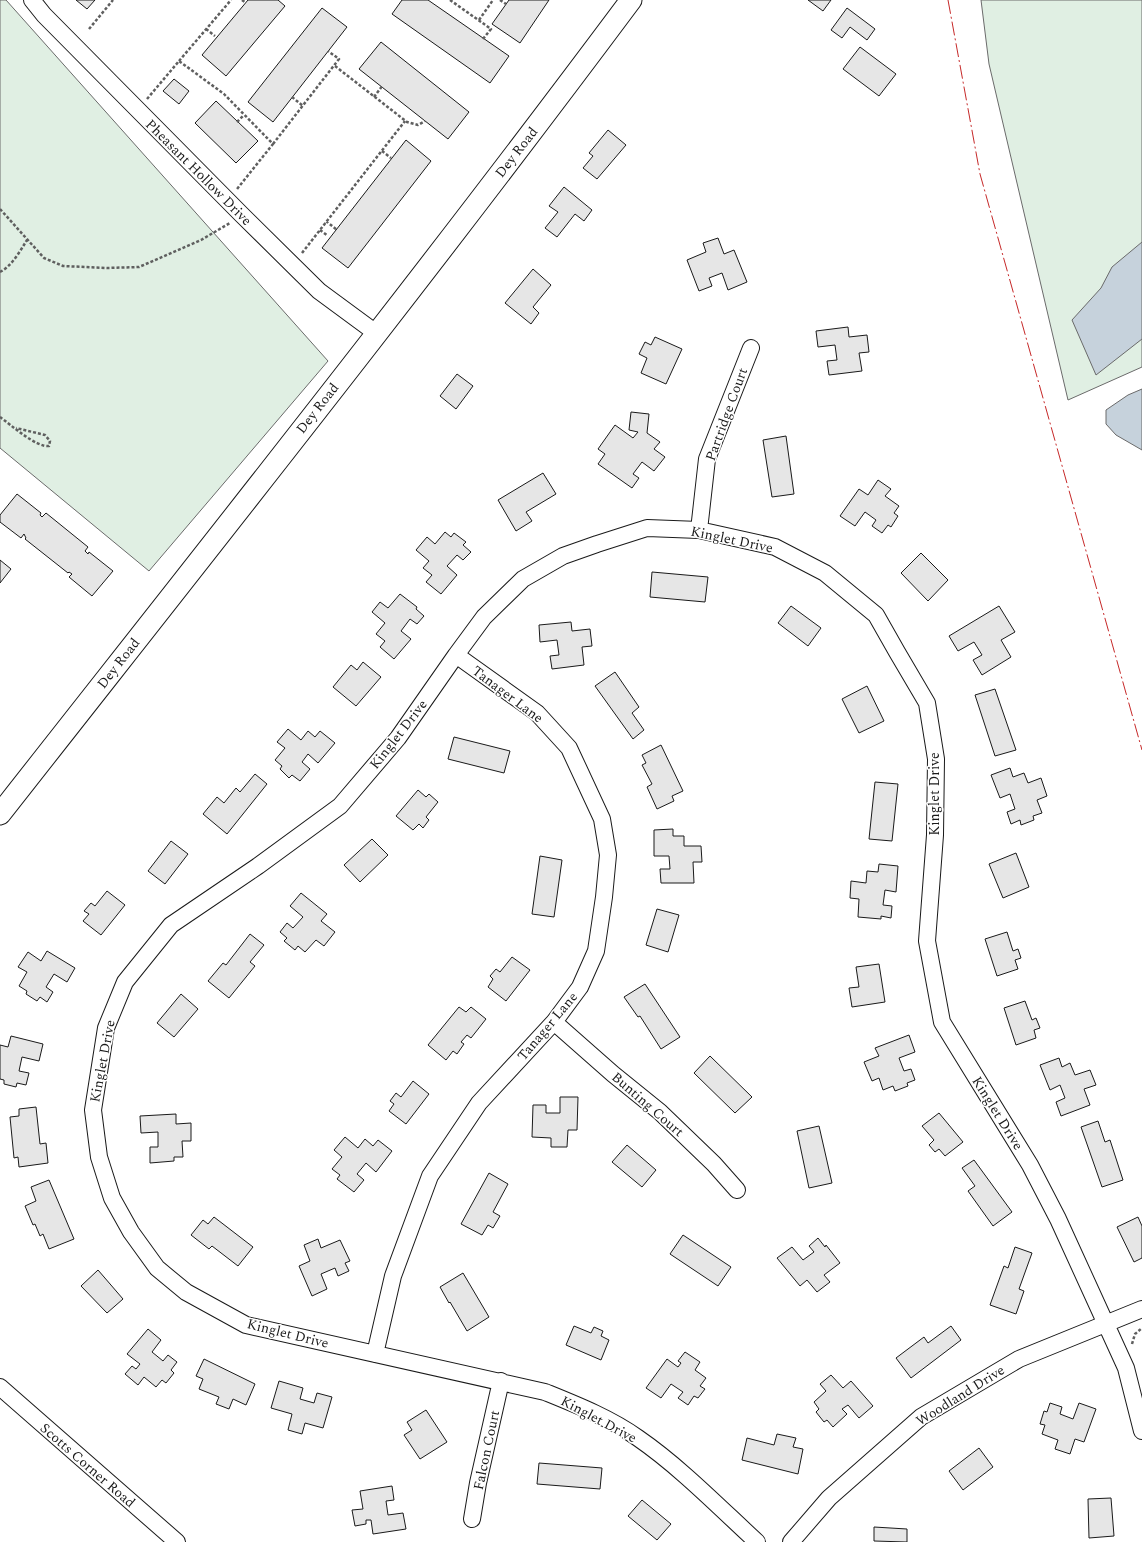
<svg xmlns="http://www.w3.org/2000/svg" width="1142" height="1542" viewBox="0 0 1142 1542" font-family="Spectral,serif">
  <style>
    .green { fill: #e0efe3; stroke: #6a6a6a }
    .water { fill: #c6d2dc; stroke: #6a6a6a }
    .building { fill: #e6e6e6; stroke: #1a1a1a }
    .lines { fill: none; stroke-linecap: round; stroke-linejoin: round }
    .minor-casing { stroke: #1a1a1a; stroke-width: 18 }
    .major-casing { stroke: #1a1a1a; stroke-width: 23 }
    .path { stroke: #5f5f5f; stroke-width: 2.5; stroke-dasharray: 3 2; stroke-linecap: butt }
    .minor { stroke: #fff; stroke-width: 16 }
    .major { stroke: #fff; stroke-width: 21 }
    .power { stroke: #c62828; stroke-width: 1; stroke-dasharray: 14 3 2 3; stroke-linecap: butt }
    .labels { text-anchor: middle; stroke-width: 3; stroke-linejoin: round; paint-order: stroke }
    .street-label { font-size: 14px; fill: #1a1a1a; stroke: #fff }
  </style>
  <rect width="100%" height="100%" fill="#fff"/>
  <path class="green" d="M 0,0 L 6,0 L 328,361 L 149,571 L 0,448 Z
    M 981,0 L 1142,0 L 1142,367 L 1068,400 L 989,64 Z"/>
  <path class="water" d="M 1142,242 L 1142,339 L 1096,375 L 1072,320 L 1101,288 L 1112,267 Z
    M 1142,389 L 1142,450 L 1116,435 L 1106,424 L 1106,410 L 1128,395 Z"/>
  <path class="building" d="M 76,0 L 95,0 L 87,9 Z
    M 248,0 L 278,0 L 285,6 L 226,76 L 202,55 Z
    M 402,0 L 428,0 L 509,56 L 490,83 L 392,14 Z
    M 509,0 L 549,0 L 520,43 L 492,24 Z
    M 808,0 L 831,0 L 823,11 Z
    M 322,8 L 347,27 L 273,122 L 248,102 Z
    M 847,8 L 875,29 L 867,40 L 850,27 L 842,38 L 831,30 Z
    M 381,42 L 469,112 L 448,139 L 359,69 Z
    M 860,47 L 896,74 L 879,96 L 843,69 Z
    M 174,79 L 189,91 L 179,104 L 163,91 Z
    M 216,101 L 258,141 L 236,163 L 195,123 Z
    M 608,130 L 626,145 L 597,179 L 583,168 L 593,156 L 589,153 Z
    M 406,140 L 431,161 L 348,268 L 322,248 Z
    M 564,187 L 592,210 L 584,221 L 575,214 L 557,237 L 545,228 L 558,212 L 549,206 Z
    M 718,238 L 724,254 L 734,250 L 747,282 L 728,290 L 722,273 L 709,278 L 712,286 L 699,291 L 687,260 L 706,252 L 703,243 Z
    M 533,269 L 551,285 L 533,307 L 539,313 L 531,324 L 505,303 Z
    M 848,327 L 849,337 L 867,335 L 869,352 L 859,353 L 862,371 L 829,375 L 827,361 L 837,360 L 835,345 L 818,347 L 816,331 Z
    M 655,337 L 682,349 L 666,384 L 641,373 L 647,358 L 639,354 L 645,342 L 651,345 Z
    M 457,374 L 473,386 L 456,409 L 440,396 Z
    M 631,412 L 649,414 L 647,433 L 660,442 L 654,449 L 665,457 L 654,471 L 642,462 L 633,474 L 639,478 L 632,488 L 598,464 L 605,454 L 598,449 L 615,425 L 633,438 L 638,432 L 629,430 Z
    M 786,436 L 794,494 L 772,497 L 763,440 Z
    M 543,473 L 556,494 L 526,512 L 532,521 L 516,531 L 498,500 Z
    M 878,480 L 891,489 L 885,496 L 899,506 L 894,513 L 898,516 L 891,527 L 888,525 L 882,533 L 872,526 L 876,520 L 865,512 L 855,526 L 840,516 L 859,489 L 868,495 Z
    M 17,494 L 41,513 L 40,515 L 42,517 L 46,513 L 88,547 L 85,551 L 88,554 L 89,552 L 113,571 L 92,596 L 69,577 L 72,574 L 69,572 L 68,573 L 25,539 L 26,538 L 24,534 L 21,538 L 0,522 L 0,515 Z
    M 445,532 L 451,537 L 454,533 L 466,542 L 463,545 L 471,552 L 463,560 L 457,555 L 447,566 L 457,575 L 441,594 L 426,582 L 432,575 L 423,568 L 429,561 L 416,550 L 427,537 L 435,544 Z
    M 921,553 L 948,580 L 928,601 L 901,573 Z
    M 0,560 L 11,569 L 0,583 Z
    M 652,572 L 708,577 L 705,602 L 650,597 Z
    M 400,594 L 417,607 L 416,609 L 424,616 L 417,624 L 410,619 L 401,631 L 411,639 L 394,659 L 380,647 L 385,641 L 376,634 L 385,623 L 372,612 L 380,602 L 388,608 Z
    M 791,606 L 821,628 L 808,646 L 778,623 Z
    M 999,606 L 1015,632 L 1001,640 L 1011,657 L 982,675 L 973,660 L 982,655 L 974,642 L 958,651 L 949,636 Z
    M 571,622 L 572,631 L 590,629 L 592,646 L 582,647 L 584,665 L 552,669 L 550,656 L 559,655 L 557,640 L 540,642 L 539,625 Z
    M 363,662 L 381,677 L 356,706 L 333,687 L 351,665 L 357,670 Z
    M 615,672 L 639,707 L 632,713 L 644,730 L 633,739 L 595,686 Z
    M 867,686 L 884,721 L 859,733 L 842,699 Z
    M 995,689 L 1016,750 L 995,756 L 975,695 Z
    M 288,729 L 301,740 L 308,731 L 315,737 L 320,731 L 335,743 L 318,763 L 308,754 L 302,762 L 310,769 L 300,781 L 292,775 L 289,778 L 280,769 L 282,766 L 275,760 L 285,748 L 277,742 Z
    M 454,737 L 510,751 L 504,773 L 448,759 Z
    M 661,745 L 683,791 L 672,796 L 674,801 L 657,809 L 647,787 L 652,784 L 642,765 L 646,763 L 642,755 Z
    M 1010,768 L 1013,777 L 1024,773 L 1028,783 L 1041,778 L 1047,796 L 1037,800 L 1042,813 L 1033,816 L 1034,820 L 1021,825 L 1020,820 L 1011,824 L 1007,812 L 1015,809 L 1010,794 L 1000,798 L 991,775 Z
    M 255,774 L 267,784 L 227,834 L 203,814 L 217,797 L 224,803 L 236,788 L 240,792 Z
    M 875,782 L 898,784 L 892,841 L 869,839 Z
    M 418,790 L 426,797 L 429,794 L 438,802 L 426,817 L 429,820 L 423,828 L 419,824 L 413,830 L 396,816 Z
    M 673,829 L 673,836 L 684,836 L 684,846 L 701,846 L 702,862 L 693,862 L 694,883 L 661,883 L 660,869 L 670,869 L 669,856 L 654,856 L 654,830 Z
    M 372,839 L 388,855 L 360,882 L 344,865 Z
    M 171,841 L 188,854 L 165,884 L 148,871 Z
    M 1016,853 L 1029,887 L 1003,898 L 989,864 Z
    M 540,856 L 562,860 L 554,917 L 532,914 Z
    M 879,864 L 898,866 L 896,892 L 885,890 L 883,905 L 892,906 L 891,918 L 881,916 L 881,919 L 858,917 L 859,899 L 850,898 L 851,881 L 866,883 L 867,871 L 878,872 Z
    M 107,891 L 125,905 L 101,935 L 83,921 L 89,914 L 84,911 L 91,903 L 95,906 Z
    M 301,893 L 327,914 L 321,921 L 335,932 L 324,946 L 316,940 L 305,952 L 298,946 L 295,950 L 284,941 L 287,938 L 280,932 L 287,923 L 293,928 L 303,917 L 290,906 Z
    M 657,909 L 679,915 L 668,952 L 646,945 Z
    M 1007,932 L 1013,951 L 1018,949 L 1021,958 L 1015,960 L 1018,969 L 997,976 L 985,939 Z
    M 250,934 L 264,945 L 250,962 L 255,966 L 229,998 L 208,981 L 223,963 L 226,965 Z
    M 47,951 L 75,968 L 67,982 L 54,974 L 46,987 L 53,992 L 47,1002 L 40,997 L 37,1001 L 26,994 L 27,991 L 19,986 L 27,972 L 18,967 L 28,952 L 41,961 Z
    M 512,957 L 530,970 L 506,1001 L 488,987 L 493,979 L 490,976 L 496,969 L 500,972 Z
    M 879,964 L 885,1002 L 852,1007 L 849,988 L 859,987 L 856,967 Z
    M 645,984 L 680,1037 L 661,1049 L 640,1016 L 638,1017 L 624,997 Z
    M 181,994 L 198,1009 L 174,1037 L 157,1023 Z
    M 1025,1001 L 1032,1020 L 1036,1018 L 1040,1028 L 1034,1030 L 1036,1038 L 1016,1045 L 1004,1008 Z
    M 459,1007 L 466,1012 L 471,1007 L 486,1019 L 471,1038 L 467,1035 L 461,1042 L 464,1044 L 457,1054 L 453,1051 L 446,1060 L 428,1045 Z
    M 909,1035 L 915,1052 L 899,1058 L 904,1071 L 911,1069 L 915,1080 L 907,1083 L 908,1086 L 895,1091 L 893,1086 L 883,1090 L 879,1078 L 872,1081 L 864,1062 L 879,1056 L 875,1048 Z
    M 11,1036 L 43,1044 L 39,1061 L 22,1057 L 19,1071 L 29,1073 L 26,1085 L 17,1083 L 16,1087 L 4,1084 L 4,1080 L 0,1079 L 0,1045 L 8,1047 Z
    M 710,1056 L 752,1097 L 735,1113 L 694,1073 Z
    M 1059,1058 L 1062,1067 L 1070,1063 L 1075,1075 L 1090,1070 L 1096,1085 L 1084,1089 L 1090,1105 L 1061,1116 L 1056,1102 L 1065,1098 L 1060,1085 L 1050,1090 L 1040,1065 Z
    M 413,1081 L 429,1094 L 406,1124 L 389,1111 L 394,1104 L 390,1101 L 396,1093 L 401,1097 Z
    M 560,1097 L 578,1097 L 577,1130 L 568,1130 L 567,1147 L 551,1147 L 551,1138 L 532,1137 L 533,1105 L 546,1105 L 546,1113 L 560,1113 Z
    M 36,1107 L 40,1144 L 46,1143 L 48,1163 L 19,1167 L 18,1157 L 14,1158 L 10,1117 L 19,1116 L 19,1109 Z
    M 939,1113 L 963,1142 L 945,1156 L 939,1149 L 935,1152 L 929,1145 L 934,1140 L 922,1126 Z
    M 176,1114 L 176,1124 L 191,1123 L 191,1141 L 182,1141 L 183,1157 L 174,1157 L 174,1161 L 150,1163 L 150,1147 L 158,1147 L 158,1132 L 141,1133 L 140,1116 Z
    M 1098,1121 L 1105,1142 L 1110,1140 L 1123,1180 L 1102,1187 L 1081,1127 Z
    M 819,1126 L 832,1183 L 809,1188 L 797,1131 Z
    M 345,1137 L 358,1148 L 365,1139 L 373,1146 L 378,1140 L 392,1151 L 376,1172 L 366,1163 L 357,1174 L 364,1180 L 354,1192 L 337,1179 L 340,1175 L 332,1169 L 342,1157 L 334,1150 Z
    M 627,1145 L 656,1170 L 642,1187 L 612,1162 Z
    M 974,1160 L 1012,1212 L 993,1226 L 968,1191 L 975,1186 L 962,1168 Z
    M 489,1173 L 508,1184 L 493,1212 L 500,1216 L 493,1228 L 488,1225 L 482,1235 L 461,1224 Z
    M 49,1180 L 74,1239 L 49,1249 L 43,1234 L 40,1236 L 35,1224 L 33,1225 L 25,1206 L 36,1201 L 31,1187 Z
    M 214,1217 L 253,1247 L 238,1266 L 212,1246 L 209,1249 L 191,1235 L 203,1220 L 208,1224 Z
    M 1138,1217 L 1142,1226 L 1142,1258 L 1134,1262 L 1117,1227 Z
    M 683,1235 L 731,1267 L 718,1286 L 670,1254 Z
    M 818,1238 L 825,1247 L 826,1245 L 840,1263 L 824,1275 L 830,1282 L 817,1292 L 807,1280 L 800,1286 L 777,1258 L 792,1247 L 803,1260 L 814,1252 L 809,1246 Z
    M 318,1239 L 321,1248 L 340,1240 L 350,1261 L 345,1263 L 349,1271 L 338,1276 L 335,1268 L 321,1274 L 327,1289 L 312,1296 L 299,1266 L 310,1261 L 304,1245 Z
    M 1015,1247 L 1032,1253 L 1019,1289 L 1024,1291 L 1016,1314 L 990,1305 L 1004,1266 L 1008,1268 Z
    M 98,1270 L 123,1299 L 107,1313 L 81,1286 Z
    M 463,1273 L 489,1317 L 467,1331 L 450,1302 L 449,1303 L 440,1287 Z
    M 574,1326 L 591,1333 L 594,1327 L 603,1331 L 601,1336 L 609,1340 L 601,1360 L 566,1345 Z
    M 951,1326 L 961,1340 L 911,1378 L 896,1358 L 924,1337 L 928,1343 Z
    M 148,1329 L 161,1340 L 152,1352 L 163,1361 L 168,1355 L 177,1362 L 171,1370 L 174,1373 L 166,1383 L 162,1380 L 156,1387 L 144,1377 L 138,1385 L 125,1374 L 132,1366 L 136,1369 L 140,1364 L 127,1354 Z
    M 685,1352 L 700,1362 L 695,1370 L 706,1378 L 700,1386 L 705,1389 L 698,1398 L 694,1396 L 688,1405 L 678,1398 L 683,1392 L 671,1384 L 661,1398 L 646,1388 L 667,1359 L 678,1367 L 681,1363 L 678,1361 Z
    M 204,1359 L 255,1384 L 246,1405 L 233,1399 L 229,1409 L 216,1404 L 219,1397 L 199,1389 L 203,1379 L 196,1376 Z
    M 831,1375 L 843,1388 L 851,1381 L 873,1406 L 859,1418 L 848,1405 L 842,1409 L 847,1414 L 833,1427 L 827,1420 L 824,1422 L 816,1412 L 819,1409 L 814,1402 L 826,1391 L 820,1384 Z
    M 279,1381 L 303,1388 L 300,1399 L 314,1403 L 317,1393 L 332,1397 L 323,1428 L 305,1423 L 302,1434 L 288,1430 L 292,1414 L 271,1408 Z
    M 1050,1403 L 1062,1407 L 1060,1414 L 1073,1419 L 1079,1403 L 1096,1409 L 1084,1442 L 1075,1439 L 1070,1454 L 1055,1449 L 1058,1440 L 1042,1434 L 1045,1425 L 1040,1424 L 1044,1411 L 1047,1412 Z
    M 426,1410 L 447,1442 L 420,1459 L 404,1435 L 412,1430 L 407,1422 Z
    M 777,1434 L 796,1438 L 793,1447 L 803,1449 L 798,1474 L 742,1460 L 747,1438 L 774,1445 Z
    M 979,1448 L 993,1467 L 963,1490 L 949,1471 Z
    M 539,1463 L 602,1468 L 600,1489 L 537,1484 Z
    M 392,1486 L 394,1500 L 386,1501 L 388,1515 L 403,1513 L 406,1529 L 373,1534 L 371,1520 L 366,1520 L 366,1524 L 355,1526 L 352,1510 L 363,1509 L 360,1491 Z
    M 1111,1498 L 1114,1536 L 1089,1538 L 1088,1499 Z
    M 642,1500 L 671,1524 L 657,1540 L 628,1516 Z
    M 874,1527 L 907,1529 L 907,1542 L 874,1541 Z"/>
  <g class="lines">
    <defs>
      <path id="minor" d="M 32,0 L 44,15 L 241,214 L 319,291 L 376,333
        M 699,530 L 707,459 L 751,348
        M 554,1022 L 613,1074 L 660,1112 L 714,1164 L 737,1190
        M 375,1354 L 393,1276 L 430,1176 L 479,1103 L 554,1022 L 580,987 L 596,951 L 604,897 L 608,855 L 602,819 L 569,748 L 537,713 L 456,655
        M 0,1387 L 177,1542
        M 472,1519 L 478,1483 L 501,1381
        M 757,1542 C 719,1507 680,1467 638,1438 C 610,1418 577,1405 545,1392 L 246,1325 L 186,1292 L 157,1268 L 131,1232 L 112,1198 L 99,1157 L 93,1110 L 106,1028 L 125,982 L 171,925 L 258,866 L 340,806 L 398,738 L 456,655 L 484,617 L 523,579 L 563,556 L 597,544 L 647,528 L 699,530 L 775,547 L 825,573 L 876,615 L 897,652 L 927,703 L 936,759 L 935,835 L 927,941 L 942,1022 L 1030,1165 L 1058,1219 L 1126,1368 L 1142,1431
        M 791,1542 L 829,1498 L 921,1417 L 1019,1359 L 1142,1309"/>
      <path id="major" d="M 0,814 C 212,544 426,275 631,0"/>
    </defs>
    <use href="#minor" class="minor-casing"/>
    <use href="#major" class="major-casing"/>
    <path class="path" d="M 242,0 L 246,3
      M 450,0 L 491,29 L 483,39
      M 500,0 L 506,4
      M 479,20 L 493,0
      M 89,29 L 113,0
      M 206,29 L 215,36
      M 179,61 L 231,0
      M 335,66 L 407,122 L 418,125 L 425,121
      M 292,97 L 303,106
      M 374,97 L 383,85
      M 147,99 L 179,61 L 224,94 L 273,144 L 237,189
      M 237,122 L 244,115
      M 273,144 L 339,59 L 328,51
      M 382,151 L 391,158
      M 0,209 L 44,258 L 63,266 L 107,268 L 139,267 L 201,240 L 230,223
      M 326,221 L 337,230
      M 320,230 L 328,236
      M 302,253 L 405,121
      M 0,272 C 12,266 20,251 27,240
      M 0,417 C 11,425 37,448 49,446 L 50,441 L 45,435 L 16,428
      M 1132,1344 L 1135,1334 L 1142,1328"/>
    <use href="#minor" class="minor"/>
    <use href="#major" class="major"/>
    <path class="power" d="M 948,0 L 980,174 L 1142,750"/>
  </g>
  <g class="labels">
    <g class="street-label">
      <text transform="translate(516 152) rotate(-52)" y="5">Dey Road</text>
      <text transform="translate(199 172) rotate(45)" y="5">Pheasant Hollow Drive</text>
      <text transform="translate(317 408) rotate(-52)" y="5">Dey Road</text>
      <text transform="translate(726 414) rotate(-70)" y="5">Partridge Court</text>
      <text transform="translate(732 539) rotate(12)" y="5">Kinglet Drive</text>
      <text transform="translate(118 663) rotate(-52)" y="5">Dey Road</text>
      <text transform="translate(508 694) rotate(37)" y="5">Tanager Lane</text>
      <text transform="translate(398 734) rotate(-52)" y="5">Kinglet Drive</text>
      <text transform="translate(934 794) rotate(-90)" y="5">Kinglet Drive</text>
      <text transform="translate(547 1026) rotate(-50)" y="5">Tanager Lane</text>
      <text transform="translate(102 1061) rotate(-79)" y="5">Kinglet Drive</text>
      <text transform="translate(648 1104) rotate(41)" y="5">Bunting Court</text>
      <text transform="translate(998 1113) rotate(58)" y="5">Kinglet Drive</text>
      <text transform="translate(288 1333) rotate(14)" y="5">Kinglet Drive</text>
      <text transform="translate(960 1395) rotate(-32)" y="5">Woodland Drive</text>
      <text transform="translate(599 1419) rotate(28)" y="5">Kinglet Drive</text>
      <text transform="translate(486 1450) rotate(-78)" y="5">Falcon Court</text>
      <text transform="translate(88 1465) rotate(41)" y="5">Scotts Corner Road</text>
    </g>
  </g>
</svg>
